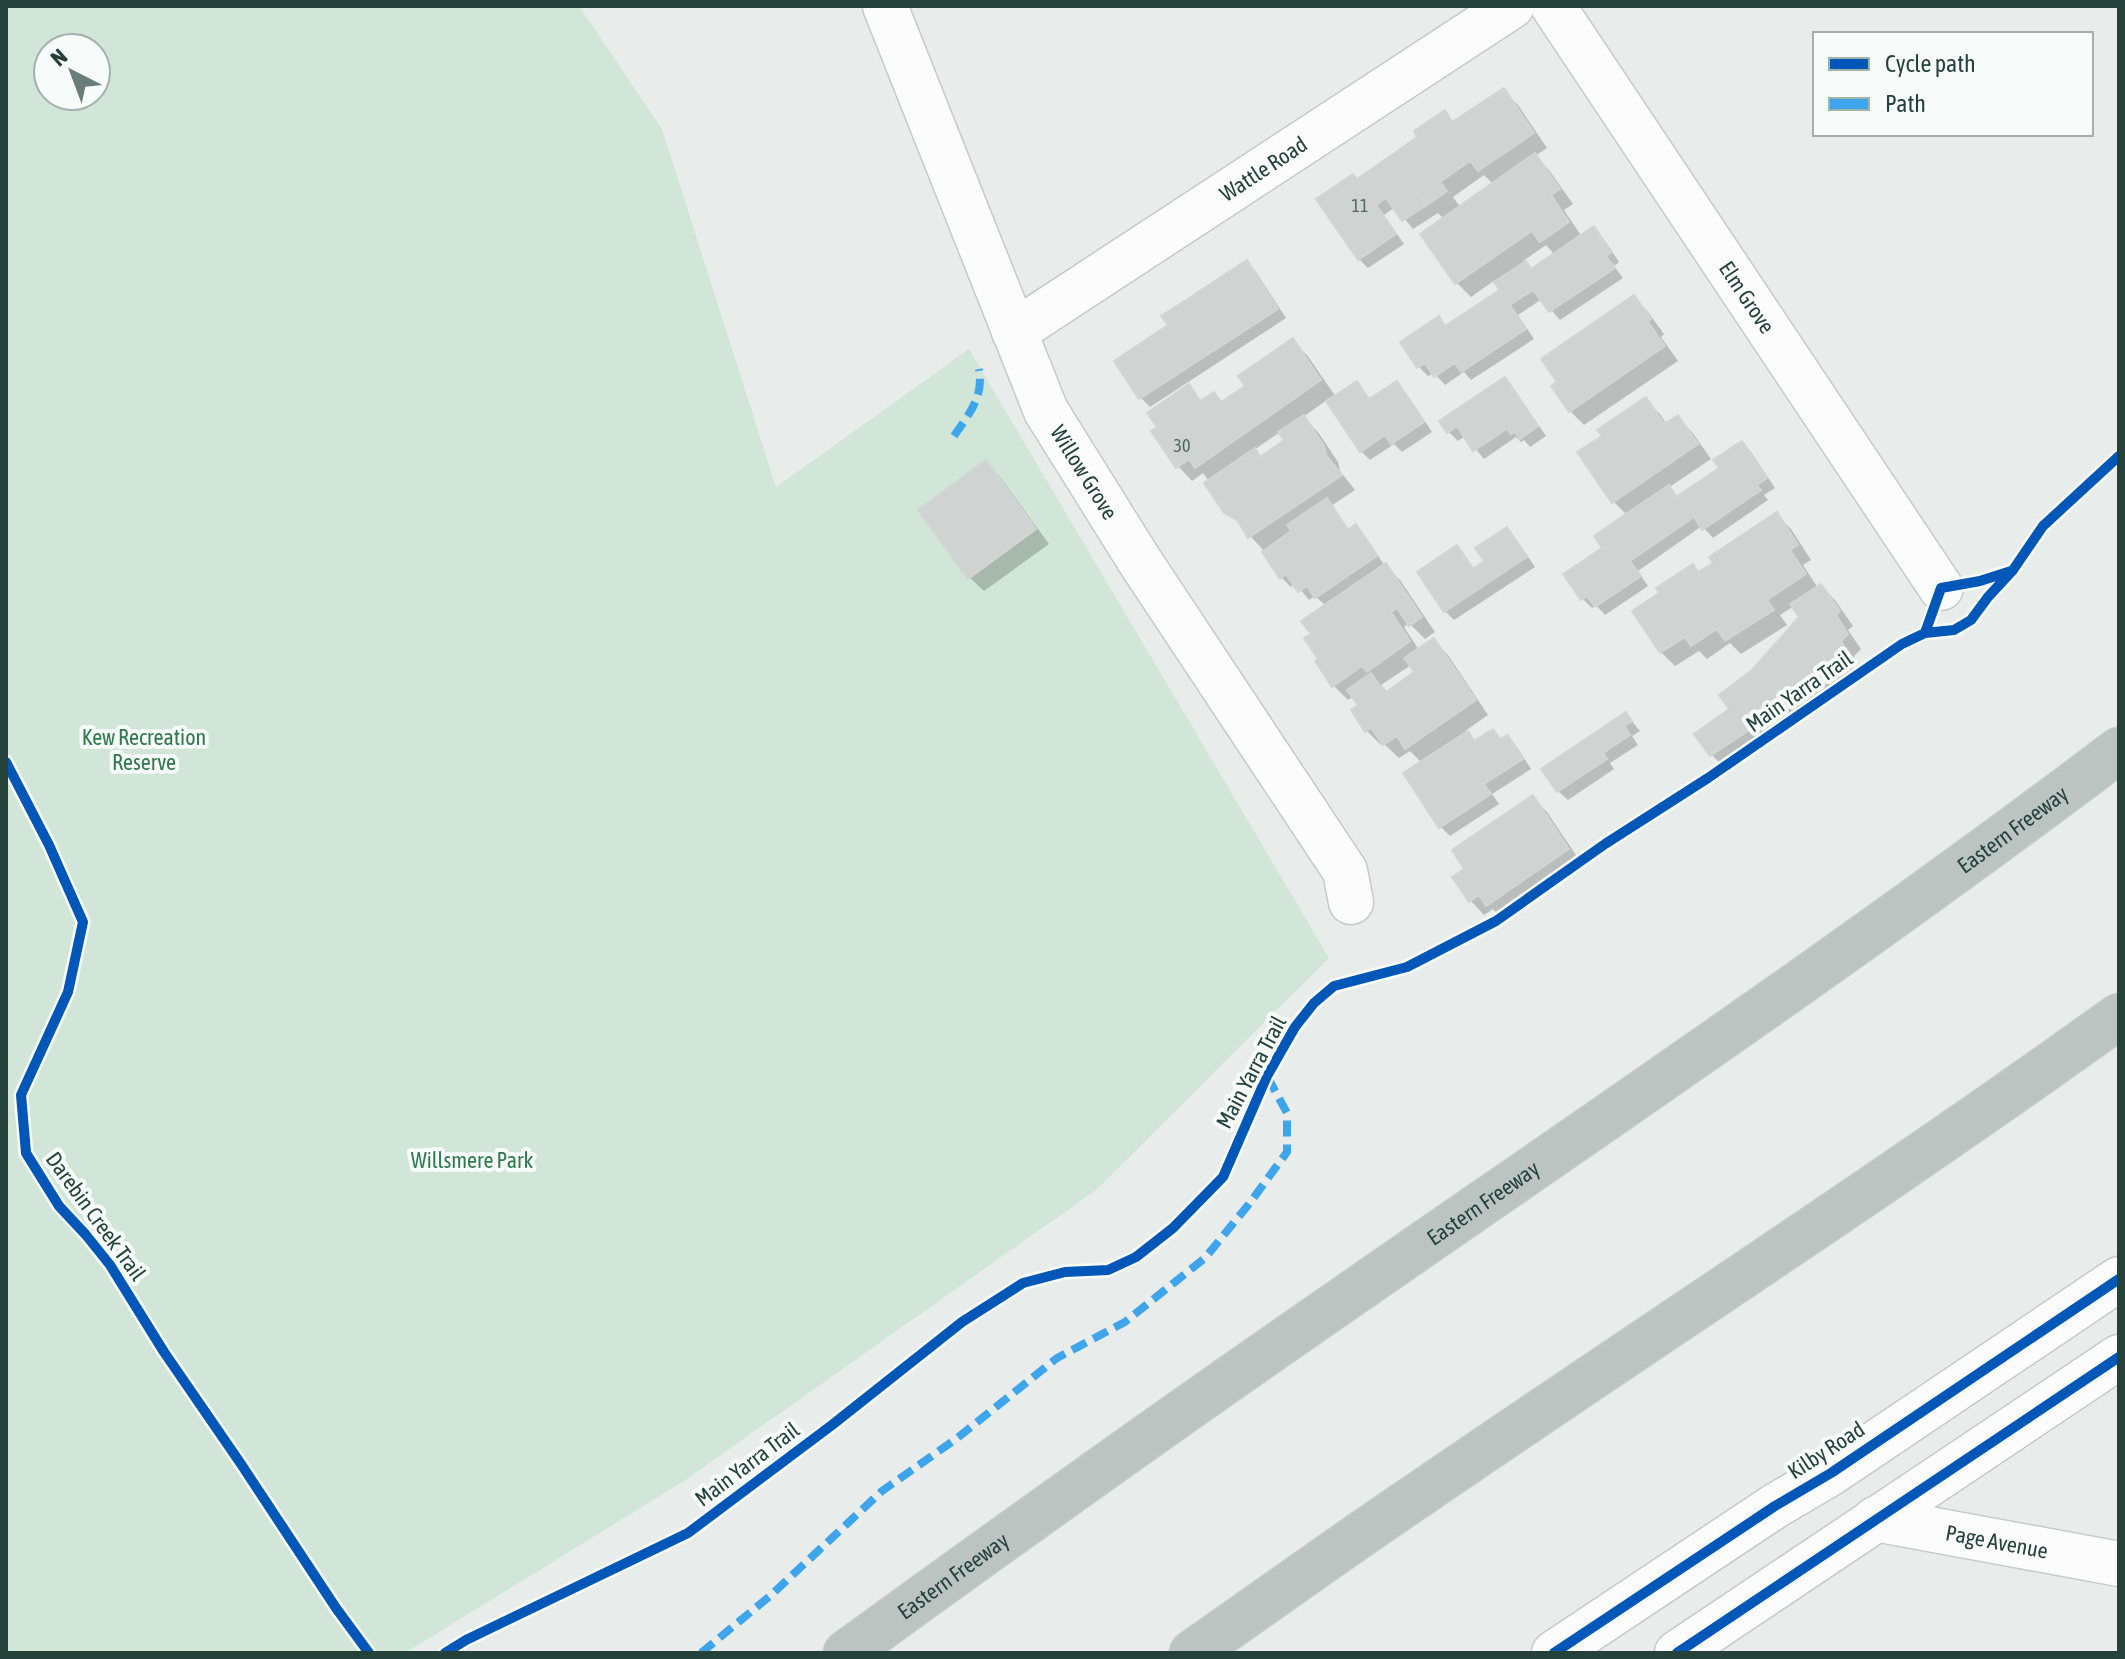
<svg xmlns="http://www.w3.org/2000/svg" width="2125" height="1659" viewBox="0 0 2125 1659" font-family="'Asap Condensed',sans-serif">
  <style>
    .green { fill: #d1e6d8; fill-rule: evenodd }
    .shadow { fill: #0003; fill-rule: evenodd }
    .building { fill: #cfd4d2; stroke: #d1d6d4; stroke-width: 2 }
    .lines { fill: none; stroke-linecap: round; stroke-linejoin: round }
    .minor-casing { stroke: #c5cac8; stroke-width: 47 }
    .tertiary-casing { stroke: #c5cac8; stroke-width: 47 }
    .motorway-casing { stroke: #c3ccc9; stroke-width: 47 }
    .minor { stroke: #fcfcfc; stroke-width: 44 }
    .tertiary { stroke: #fcfcfc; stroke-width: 44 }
    .motorway { stroke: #bcc4c2; stroke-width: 44 }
    .quiet { stroke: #3ea4ec; stroke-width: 8; stroke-dasharray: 16 8; stroke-linecap: butt }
    .cycleway-casing { stroke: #f7fbf9; stroke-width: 15 }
    .cycleway { stroke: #0057b8; stroke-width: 10 }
    .labels { text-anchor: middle; stroke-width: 8; stroke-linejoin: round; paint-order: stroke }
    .number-label { font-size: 18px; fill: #506761 }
    .street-label { font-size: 22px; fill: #24423a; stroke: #f7fbf9 }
    .park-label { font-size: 22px; fill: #2d7a4b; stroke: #f7fbf9 }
  </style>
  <rect width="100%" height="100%" fill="#e8edeb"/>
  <path class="green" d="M 6,6 L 579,6 L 662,129 L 776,487 L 969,349 L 1329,958 L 1096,1190 L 684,1481 L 405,1653 L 6,1653 ZM 48,48 L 96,48 L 96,96 L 48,96 Z"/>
  <path class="shadow" d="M 1503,91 L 1518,105 L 1547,148 L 1535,156 L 1549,170 L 1573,204 L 1564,210 L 1582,237 L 1593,229 L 1603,238 L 1619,262 L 1614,266 L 1623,278 L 1560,320 L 1542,299 L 1518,315 L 1534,339 L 1471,380 L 1464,372 L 1445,385 L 1434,373 L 1428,376 L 1419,367 L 1402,342 L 1438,318 L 1447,327 L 1503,290 L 1495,280 L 1471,297 L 1456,282 L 1444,219 L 1438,213 L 1413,229 L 1395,207 L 1384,215 L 1404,244 L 1368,268 L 1359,259 L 1358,181 L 1420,138 L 1444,113 L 1455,123 ZM 1484,175 L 1494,185 L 1461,208 L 1453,197 ZM 1546,245 L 1555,255 L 1532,270 L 1523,261 Z
    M 1247,263 L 1256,272 L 1286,318 L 1150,407 L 1141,398 L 1117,362 L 1170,326 Z
    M 1634,297 L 1648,312 L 1664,334 L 1661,337 L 1678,361 L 1584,425 L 1570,411 Z
    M 1292,341 L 1307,355 L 1336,397 L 1357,383 L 1371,400 L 1396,383 L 1406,393 L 1432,432 L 1402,452 L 1394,444 L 1370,460 L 1361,451 L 1327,400 L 1303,417 L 1318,432 L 1338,462 L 1340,471 L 1355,490 L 1331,506 L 1350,531 L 1356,527 L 1365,536 L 1385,566 L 1400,580 L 1435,632 L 1425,639 L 1409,623 L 1404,627 L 1419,650 L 1433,640 L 1448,655 L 1488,715 L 1465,731 L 1476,742 L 1493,732 L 1502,740 L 1507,737 L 1517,747 L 1531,769 L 1492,794 L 1499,804 L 1450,836 L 1441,827 L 1422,763 L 1410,751 L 1399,758 L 1383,743 L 1381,745 L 1367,731 L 1361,706 L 1354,696 L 1348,700 L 1334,686 L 1321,660 L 1314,635 L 1326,606 L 1315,596 L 1309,600 L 1295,583 L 1291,587 L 1281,577 L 1265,552 L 1245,530 L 1236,522 L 1245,528 L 1203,473 L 1192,481 L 1178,466 L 1188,387 L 1203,402 L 1214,394 L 1223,403 L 1248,386 ZM 1280,432 L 1287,441 L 1262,458 L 1254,450 ZM 1411,665 L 1417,673 L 1388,693 L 1381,685 Z
    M 1505,380 L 1514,389 L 1546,436 L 1530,447 L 1524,440 L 1521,442 L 1516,437 L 1484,459 L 1465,436 L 1458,441 L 1448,431 Z
    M 1645,400 L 1660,414 L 1667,425 L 1678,418 L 1692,432 L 1711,459 L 1668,488 L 1678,498 L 1722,469 L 1741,443 L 1751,452 L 1775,488 L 1764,495 L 1768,500 L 1713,538 L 1702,526 L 1638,571 L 1648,586 L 1605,615 L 1596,605 L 1592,608 L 1583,599 L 1605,548 L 1628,516 L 1613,501 L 1604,436 Z
    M 985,463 L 1000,477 L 1049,544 L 984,591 L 969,577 Z
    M 1777,515 L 1791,529 L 1811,560 L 1803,565 L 1818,588 L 1821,586 L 1835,600 L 1853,626 L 1848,630 L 1861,649 L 1854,656 L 1858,664 L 1848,672 L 1854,683 L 1832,699 L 1827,695 L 1764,738 L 1767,742 L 1726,769 L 1712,755 L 1696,734 L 1732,709 L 1754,672 L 1802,617 L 1794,606 L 1780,615 L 1787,625 L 1741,654 L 1730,643 L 1707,659 L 1699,651 L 1675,666 L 1661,652 L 1700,574 Z
    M 1507,529 L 1516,539 L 1535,567 L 1454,620 L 1445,611 L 1457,548 L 1466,557 L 1475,570 L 1487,562 Z
    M 1626,714 L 1640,731 L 1632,736 L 1638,745 L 1610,763 L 1614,769 L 1568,800 L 1558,791 Z
    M 1532,797 L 1547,812 L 1582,864 L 1502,919 L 1493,909 L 1484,915 L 1470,900 L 1467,869 Z"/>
  <path class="building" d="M 1504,88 L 1534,133 L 1478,171 L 1470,161 L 1440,182 L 1447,191 L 1427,205 L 1392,155 L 1417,137 L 1414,131 L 1445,110 L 1452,122 Z
    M 1535,153 L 1560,189 L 1551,195 L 1569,222 L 1540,242 L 1532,231 L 1455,284 L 1420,234 Z
    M 1392,155 L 1427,205 L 1402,221 L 1386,198 L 1376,205 L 1396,234 L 1358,260 L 1316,199 L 1353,174 L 1357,179 Z
    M 1594,226 L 1611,253 L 1606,256 L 1615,268 L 1549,312 L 1533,290 L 1510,305 L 1494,282 L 1526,261 L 1531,269 Z
    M 1247,260 L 1278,309 L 1218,348 L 1186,300 Z
    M 1500,290 L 1526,329 L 1461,372 L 1455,363 L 1434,377 L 1425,363 L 1417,368 L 1400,342 L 1439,316 L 1445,326 Z
    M 1634,295 L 1651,319 L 1648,322 L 1665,346 L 1569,412 L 1551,386 L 1557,382 L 1541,359 Z
    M 1186,300 L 1218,348 L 1139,399 L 1114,361 L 1168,325 L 1161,316 Z
    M 1293,338 L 1321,380 L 1195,468 L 1189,459 L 1176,468 L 1151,431 L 1157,427 L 1147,413 L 1189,384 L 1200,401 L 1214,392 L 1221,402 L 1245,386 L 1238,376 Z
    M 1505,377 L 1538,426 L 1520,439 L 1515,432 L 1511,434 L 1507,429 L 1473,451 L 1457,426 L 1447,433 L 1439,421 Z
    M 1357,381 L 1369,399 L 1397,381 L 1424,422 L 1391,444 L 1385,435 L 1360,452 L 1326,401 Z
    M 1646,397 L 1664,424 L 1678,415 L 1698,444 L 1612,503 L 1577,452 L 1602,436 L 1597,430 Z
    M 1304,415 L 1324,446 L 1326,455 L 1342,475 L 1248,538 L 1238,521 L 1224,513 L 1204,483 L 1255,448 L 1260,457 L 1284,440 L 1278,432 Z
    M 1742,441 L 1767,478 L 1757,485 L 1761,490 L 1702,530 L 1694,517 L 1662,539 L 1639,505 L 1669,485 L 1676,497 L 1719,468 L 1713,460 Z
    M 986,460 L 1036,529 L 968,579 L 918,510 Z
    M 1327,498 L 1348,530 L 1356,524 L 1377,556 L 1315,598 L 1307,586 L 1298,592 L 1286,574 L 1280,579 L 1262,552 L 1291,531 L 1287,525 Z
    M 1639,505 L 1662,539 L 1630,561 L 1641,576 L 1595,607 L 1587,596 L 1581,600 L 1563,574 L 1602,548 L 1594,536 Z
    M 1777,512 L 1798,545 L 1790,550 L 1806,574 L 1767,600 L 1774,610 L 1725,641 L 1717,629 L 1691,646 L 1685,637 L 1660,653 L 1632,611 L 1659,593 L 1656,588 L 1693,564 L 1698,572 L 1713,563 L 1709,557 Z
    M 1507,527 L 1527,557 L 1444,612 L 1417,572 L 1457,545 L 1473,569 L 1484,561 L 1475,548 Z
    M 1386,563 L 1422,617 L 1409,626 L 1397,608 L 1391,612 L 1410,641 L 1367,672 L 1362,666 L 1332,687 L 1315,661 L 1318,659 L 1304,638 L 1311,634 L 1301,621 Z
    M 1821,584 L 1840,611 L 1836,615 L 1848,634 L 1841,641 L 1845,649 L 1835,657 L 1841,668 L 1816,686 L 1812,681 L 1751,723 L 1754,727 L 1710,756 L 1694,734 L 1729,709 L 1719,695 L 1752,670 L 1799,617 L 1790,604 Z
    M 1434,638 L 1476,700 L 1405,749 L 1397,736 L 1383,745 L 1371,728 L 1365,732 L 1351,710 L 1358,705 L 1347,690 L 1371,673 L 1385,693 L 1414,672 L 1404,658 Z
    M 1626,712 L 1632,721 L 1624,726 L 1630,735 L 1603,753 L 1607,759 L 1557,792 L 1541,769 Z
    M 1493,729 L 1500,739 L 1508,735 L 1523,759 L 1484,784 L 1491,794 L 1439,828 L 1403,773 L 1468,731 L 1474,741 Z
    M 1533,795 L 1569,849 L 1486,906 L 1479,895 L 1469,902 L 1452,877 L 1464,869 L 1452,850 Z"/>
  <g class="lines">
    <defs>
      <g id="minor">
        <path id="s1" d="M 885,6 L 1046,411 L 1139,560 L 1345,871 L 1351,902"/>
        <path id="s2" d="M 1553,6 L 1941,588"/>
        <path id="s3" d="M 1014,332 L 1512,6"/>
        <path id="s4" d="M 1875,1519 L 2119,1564"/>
      </g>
      <path id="tertiary" d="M 1554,1653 L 1775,1506 L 1831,1473 L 2119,1279
        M 1677,1653 L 2119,1357"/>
      <g id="motorway">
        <path id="s5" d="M 846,1653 C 977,1558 1109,1463 1242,1370 C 1535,1165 1834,966 2119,750"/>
        <path d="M 1192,1653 C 1260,1606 1327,1557 1395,1511 C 1636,1345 1882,1187 2119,1016"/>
      </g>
    </defs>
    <use href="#minor" class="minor-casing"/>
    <use href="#tertiary" class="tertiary-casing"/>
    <use href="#motorway" class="motorway-casing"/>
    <use href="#minor" class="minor"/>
    <use href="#tertiary" class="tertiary"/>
    <use href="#motorway" class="motorway"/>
    <path class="quiet" d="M 954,436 C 969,414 984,397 979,369
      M 701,1653 L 770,1596 L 882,1491 L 956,1439 L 1057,1358 L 1125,1322 L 1205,1258 L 1249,1204 L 1287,1152 L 1287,1113 L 1267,1076"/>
    <defs>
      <path id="cycleway" d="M 1925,633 L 1941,588 L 1980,581 L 2011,571
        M 6,762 L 49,845 L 83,922 L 68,992 L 21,1095 L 26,1153 L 59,1206 L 86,1235 L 110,1265 L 164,1352 L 241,1464 L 336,1608 L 369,1653
        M 445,1653 L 466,1640 L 688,1533 L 832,1425 L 962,1322 L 1023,1283 L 1065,1272 L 1108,1270 L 1136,1257 L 1173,1228 L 1223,1177 L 1267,1076 L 1295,1027 L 1314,1003 L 1334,986 L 1407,967 L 1496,921 L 1605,844 L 1708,778 L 1902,644 L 1925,633 L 1954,630 L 1971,620 L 1988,597 L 2013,570 L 2043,526 L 2119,456
        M 1554,1653 L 1775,1506 L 1831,1473 L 2119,1279
        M 1677,1653 L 2119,1357"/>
    </defs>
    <use href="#cycleway" class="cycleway-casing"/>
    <use href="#cycleway" class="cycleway"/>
  </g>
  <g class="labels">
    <g class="number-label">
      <text x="1360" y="212">11</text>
      <text x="1182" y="452">30</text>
    </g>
    <g class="street-label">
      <text dy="8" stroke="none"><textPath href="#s3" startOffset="298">Wattle Road</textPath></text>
      <text dy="8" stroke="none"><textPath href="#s2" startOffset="350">Elm Grove</textPath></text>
      <text dy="8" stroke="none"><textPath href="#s1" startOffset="508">Willow Grove</textPath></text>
      <text transform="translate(1799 691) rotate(-35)" y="8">Main Yarra Trail</text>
      <text dy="8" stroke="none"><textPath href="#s5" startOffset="1428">Eastern Freeway</textPath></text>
      <text transform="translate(1251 1072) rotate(-62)" y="8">Main Yarra Trail</text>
      <text dy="8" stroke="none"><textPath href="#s5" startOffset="780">Eastern Freeway</textPath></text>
      <text transform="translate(96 1216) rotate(54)" y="8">Darebin Creek Trail</text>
      <text transform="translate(1826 1450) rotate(-33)" y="8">Kilby Road</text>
      <text transform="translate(747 1464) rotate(-37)" y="8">Main Yarra Trail</text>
      <text dy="8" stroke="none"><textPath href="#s4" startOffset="124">Page Avenue</textPath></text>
      <text dy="8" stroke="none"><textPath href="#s5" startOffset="132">Eastern Freeway</textPath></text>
    </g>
    <g class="park-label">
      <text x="144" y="745">Kew Recreation<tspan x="144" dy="25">Reserve</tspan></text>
      <text x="472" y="1168">Willsmere Park</text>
    </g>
  </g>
  <rect width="2125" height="1659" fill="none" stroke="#24423a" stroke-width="16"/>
  <rect x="1813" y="32" width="280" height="104" fill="#f7fbf9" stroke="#a3b1ad" stroke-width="2"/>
  <rect x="1829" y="58" width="40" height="12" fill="#0057b8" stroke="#a3b1ad" stroke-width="2"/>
  <text x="1885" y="72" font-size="24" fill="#24423a">Cycle path</text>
  <rect x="1829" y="98" width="40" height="12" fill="#3ea4ec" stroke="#a3b1ad" stroke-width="2"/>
  <text x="1885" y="112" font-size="24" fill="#24423a">Path</text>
  <g transform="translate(72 72) rotate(318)"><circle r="38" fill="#f7fbf9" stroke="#a3b1ad" stroke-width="2"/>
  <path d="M0-6L14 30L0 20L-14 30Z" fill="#697e78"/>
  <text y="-12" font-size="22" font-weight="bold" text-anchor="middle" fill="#24423a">N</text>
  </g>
</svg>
